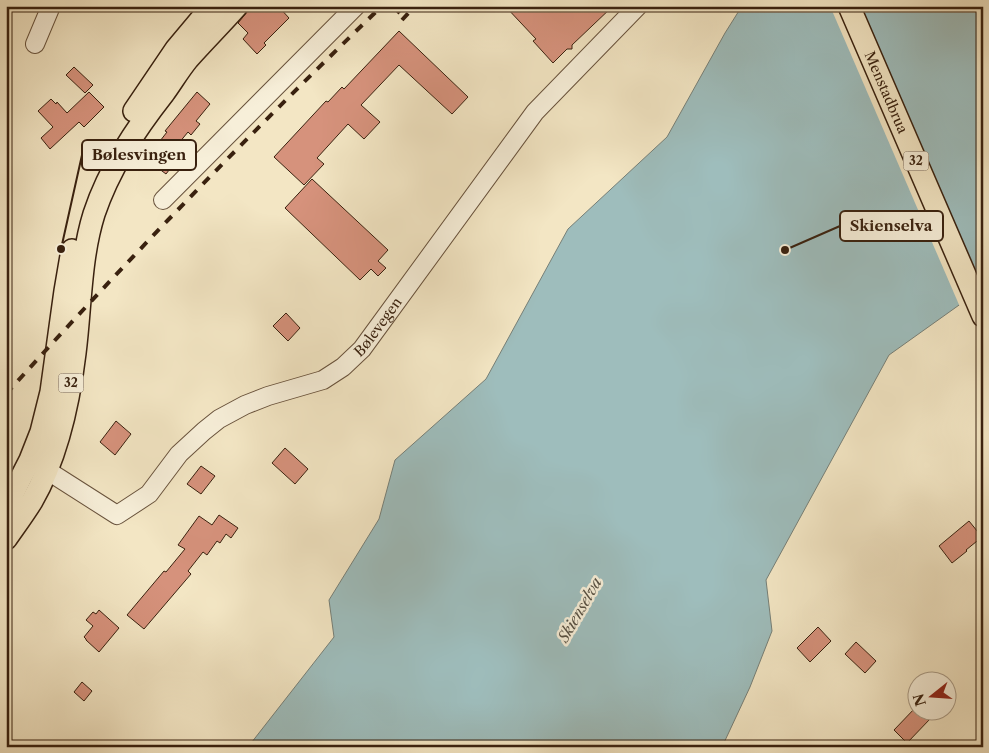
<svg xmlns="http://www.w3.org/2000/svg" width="989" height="753" viewBox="0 0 989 753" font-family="'Libre Caslon Text',serif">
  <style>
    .water { fill: #9ebdbc; stroke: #767f77 }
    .pier { fill: #f3e6c4 }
    .building { fill: #d6927c; stroke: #39210f }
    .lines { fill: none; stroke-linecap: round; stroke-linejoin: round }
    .minor-casing { stroke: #68523c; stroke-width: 20 }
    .major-casing { stroke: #39210f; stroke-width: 24 }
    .minor { stroke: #f7efd9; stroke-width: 18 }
    .major { stroke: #f3e6c4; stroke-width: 21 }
    .rail { stroke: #39210f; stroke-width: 4; stroke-dasharray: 9 9; stroke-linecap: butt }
    .labels { text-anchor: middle; stroke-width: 5; stroke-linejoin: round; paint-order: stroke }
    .shield { fill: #f7efd9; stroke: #725f4c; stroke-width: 1 }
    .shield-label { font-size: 12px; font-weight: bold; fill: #39210f }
    .street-label { font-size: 14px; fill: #39210f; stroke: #f7efd9 }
    .water-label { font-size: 15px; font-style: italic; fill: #575043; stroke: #f7efd9 }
    .leader { fill: none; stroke: #39210f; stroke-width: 2 }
    .callout-dot { fill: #39210f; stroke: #f7efd9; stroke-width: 2 }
    .callout { fill: #f7efd9; stroke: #39210f; stroke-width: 2 }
    .callout-label { font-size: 15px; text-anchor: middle; font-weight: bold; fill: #39210f }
  </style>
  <rect width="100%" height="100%" fill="#f3e6c4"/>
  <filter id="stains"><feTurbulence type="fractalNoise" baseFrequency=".004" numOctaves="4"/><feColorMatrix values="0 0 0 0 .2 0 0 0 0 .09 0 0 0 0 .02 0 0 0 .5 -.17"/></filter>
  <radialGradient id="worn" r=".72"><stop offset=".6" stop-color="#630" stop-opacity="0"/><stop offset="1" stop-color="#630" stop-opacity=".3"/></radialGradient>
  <path class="water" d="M 742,6 L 983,6 L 983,288 L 889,355 L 766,580 L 772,631 L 750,687 L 722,747 L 248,747 L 334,637 L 329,600 L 379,519 L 395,460 L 486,379 L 568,229 L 667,137 L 725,33 Z"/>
  <path class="pier" d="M 830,6 L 859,6 L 982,292 L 960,307 Z"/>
  <path class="building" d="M 252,6 L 278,6 L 289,18 L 264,43 L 266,45 L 257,54 L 243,39 L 248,33 L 238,23 Z
    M 505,6 L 613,6 L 572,45 L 572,49 L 567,49 L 553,63 L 533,41 L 536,39 Z
    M 399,31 L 468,97 L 452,114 L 399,65 L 361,105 L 380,122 L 364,139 L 348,124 L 317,158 L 324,164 L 304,185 L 274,157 L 326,101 L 328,102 L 342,87 L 344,89 Z
    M 74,67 L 93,85 L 85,93 L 66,75 Z
    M 89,92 L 104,107 L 84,127 L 79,122 L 50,149 L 41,138 L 53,127 L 38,111 L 51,99 L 56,104 L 57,102 L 67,113 Z
    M 197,92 L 210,104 L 196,121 L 200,124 L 191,135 L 188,132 L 169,155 L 177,160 L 166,174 L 146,159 L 167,132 L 165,131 Z
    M 312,179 L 388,250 L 378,261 L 386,268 L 378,276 L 371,269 L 360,280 L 285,208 Z
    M 286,313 L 300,328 L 288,341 L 273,326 Z
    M 116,421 L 131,434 L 115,455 L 100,442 Z
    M 285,448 L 308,469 L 295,484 L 272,463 Z
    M 201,466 L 215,476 L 201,494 L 187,484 Z
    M 219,515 L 238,528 L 231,538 L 226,534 L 220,543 L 217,541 L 207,555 L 203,552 L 188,571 L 191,574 L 144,629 L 127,615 L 164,571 L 166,572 L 185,549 L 178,545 L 199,516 L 212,525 Z
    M 969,521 L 982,537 L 966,550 L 967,551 L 952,563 L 939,546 Z
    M 99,610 L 119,628 L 99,652 L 86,640 L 86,639 L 84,637 L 93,626 L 86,620 L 93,612 L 96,614 Z
    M 818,627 L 831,641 L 810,662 L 797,648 Z
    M 856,642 L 876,661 L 865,673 L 845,654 Z
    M 82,682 L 92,691 L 84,701 L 74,692 Z
    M 916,707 L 916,710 L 922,710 L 930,719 L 907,743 L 894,730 Z"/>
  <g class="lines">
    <defs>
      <g id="minor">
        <path d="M 35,44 L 51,6"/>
        <path d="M 163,200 L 356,6"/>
        <path id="s1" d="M 37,464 L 117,515 L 149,494 L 179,454 L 204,431 L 219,419 L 245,405 L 268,396 L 323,380 L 343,367 L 362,349 L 535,112 L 638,6"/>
      </g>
      <g id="major">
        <path id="s2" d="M 849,6 L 983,316"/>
        <path d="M 134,111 L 176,49 L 212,6"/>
        <path d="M 6,507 L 30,460 L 41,432 L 51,392 L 65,291 L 72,250"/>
        <path d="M 6,539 C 15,526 24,514 32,501 C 58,456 69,403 75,353 C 81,306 80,259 94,214 C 109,169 135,130 164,93 C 172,82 179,70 188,59 C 204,41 221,24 237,6"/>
      </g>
    </defs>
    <use href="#minor" class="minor-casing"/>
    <use href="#major" class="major-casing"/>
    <use href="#minor" class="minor"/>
    <use href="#major" class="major"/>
    <path class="rail" d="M 397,13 L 404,6
      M 402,20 L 415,6
      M 6,394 C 127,260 252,131 382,6"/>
  </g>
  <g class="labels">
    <g class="shield">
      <rect x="903.5" y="151.5" width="25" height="19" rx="4"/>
      <rect x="58.5" y="373.5" width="25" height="19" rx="4"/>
    </g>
    <g class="shield-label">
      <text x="916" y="165">32</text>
      <text x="71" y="387">32</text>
    </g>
    <g class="street-label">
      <text dy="5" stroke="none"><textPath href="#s2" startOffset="94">Menstadbrua</textPath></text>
      <text dy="5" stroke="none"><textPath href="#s1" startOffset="425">Bølevegen</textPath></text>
    </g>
    <g class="water-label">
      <text transform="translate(580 610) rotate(-60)" y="5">Skienselva</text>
    </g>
  </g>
  <path class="leader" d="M61 249L82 155M785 250L840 226"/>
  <g class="callout-dot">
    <circle cx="61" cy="249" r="5"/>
    <circle cx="785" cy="250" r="5"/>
  </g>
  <g class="callout">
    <rect x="82" y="140" width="114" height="30" rx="5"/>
    <rect x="840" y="211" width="103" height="30" rx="5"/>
  </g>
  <g class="callout-label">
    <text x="139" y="160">Bølesvingen</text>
    <text x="891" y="231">Skienselva</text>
  </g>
  <rect width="989" height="753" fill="none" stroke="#f3e6c4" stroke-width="25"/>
  <rect x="8" y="8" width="974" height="738" fill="none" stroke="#39210f" stroke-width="2.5"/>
  <rect x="12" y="12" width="964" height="728" fill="none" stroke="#39210f"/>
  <g transform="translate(932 696) rotate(253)"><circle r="24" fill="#f7efd9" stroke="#ab9d88"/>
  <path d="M0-4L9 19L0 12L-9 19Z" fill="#8f2418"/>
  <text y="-8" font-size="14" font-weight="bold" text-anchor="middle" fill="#39210f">N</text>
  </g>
  <rect width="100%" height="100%" filter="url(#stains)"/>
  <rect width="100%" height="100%" fill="url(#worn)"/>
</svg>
